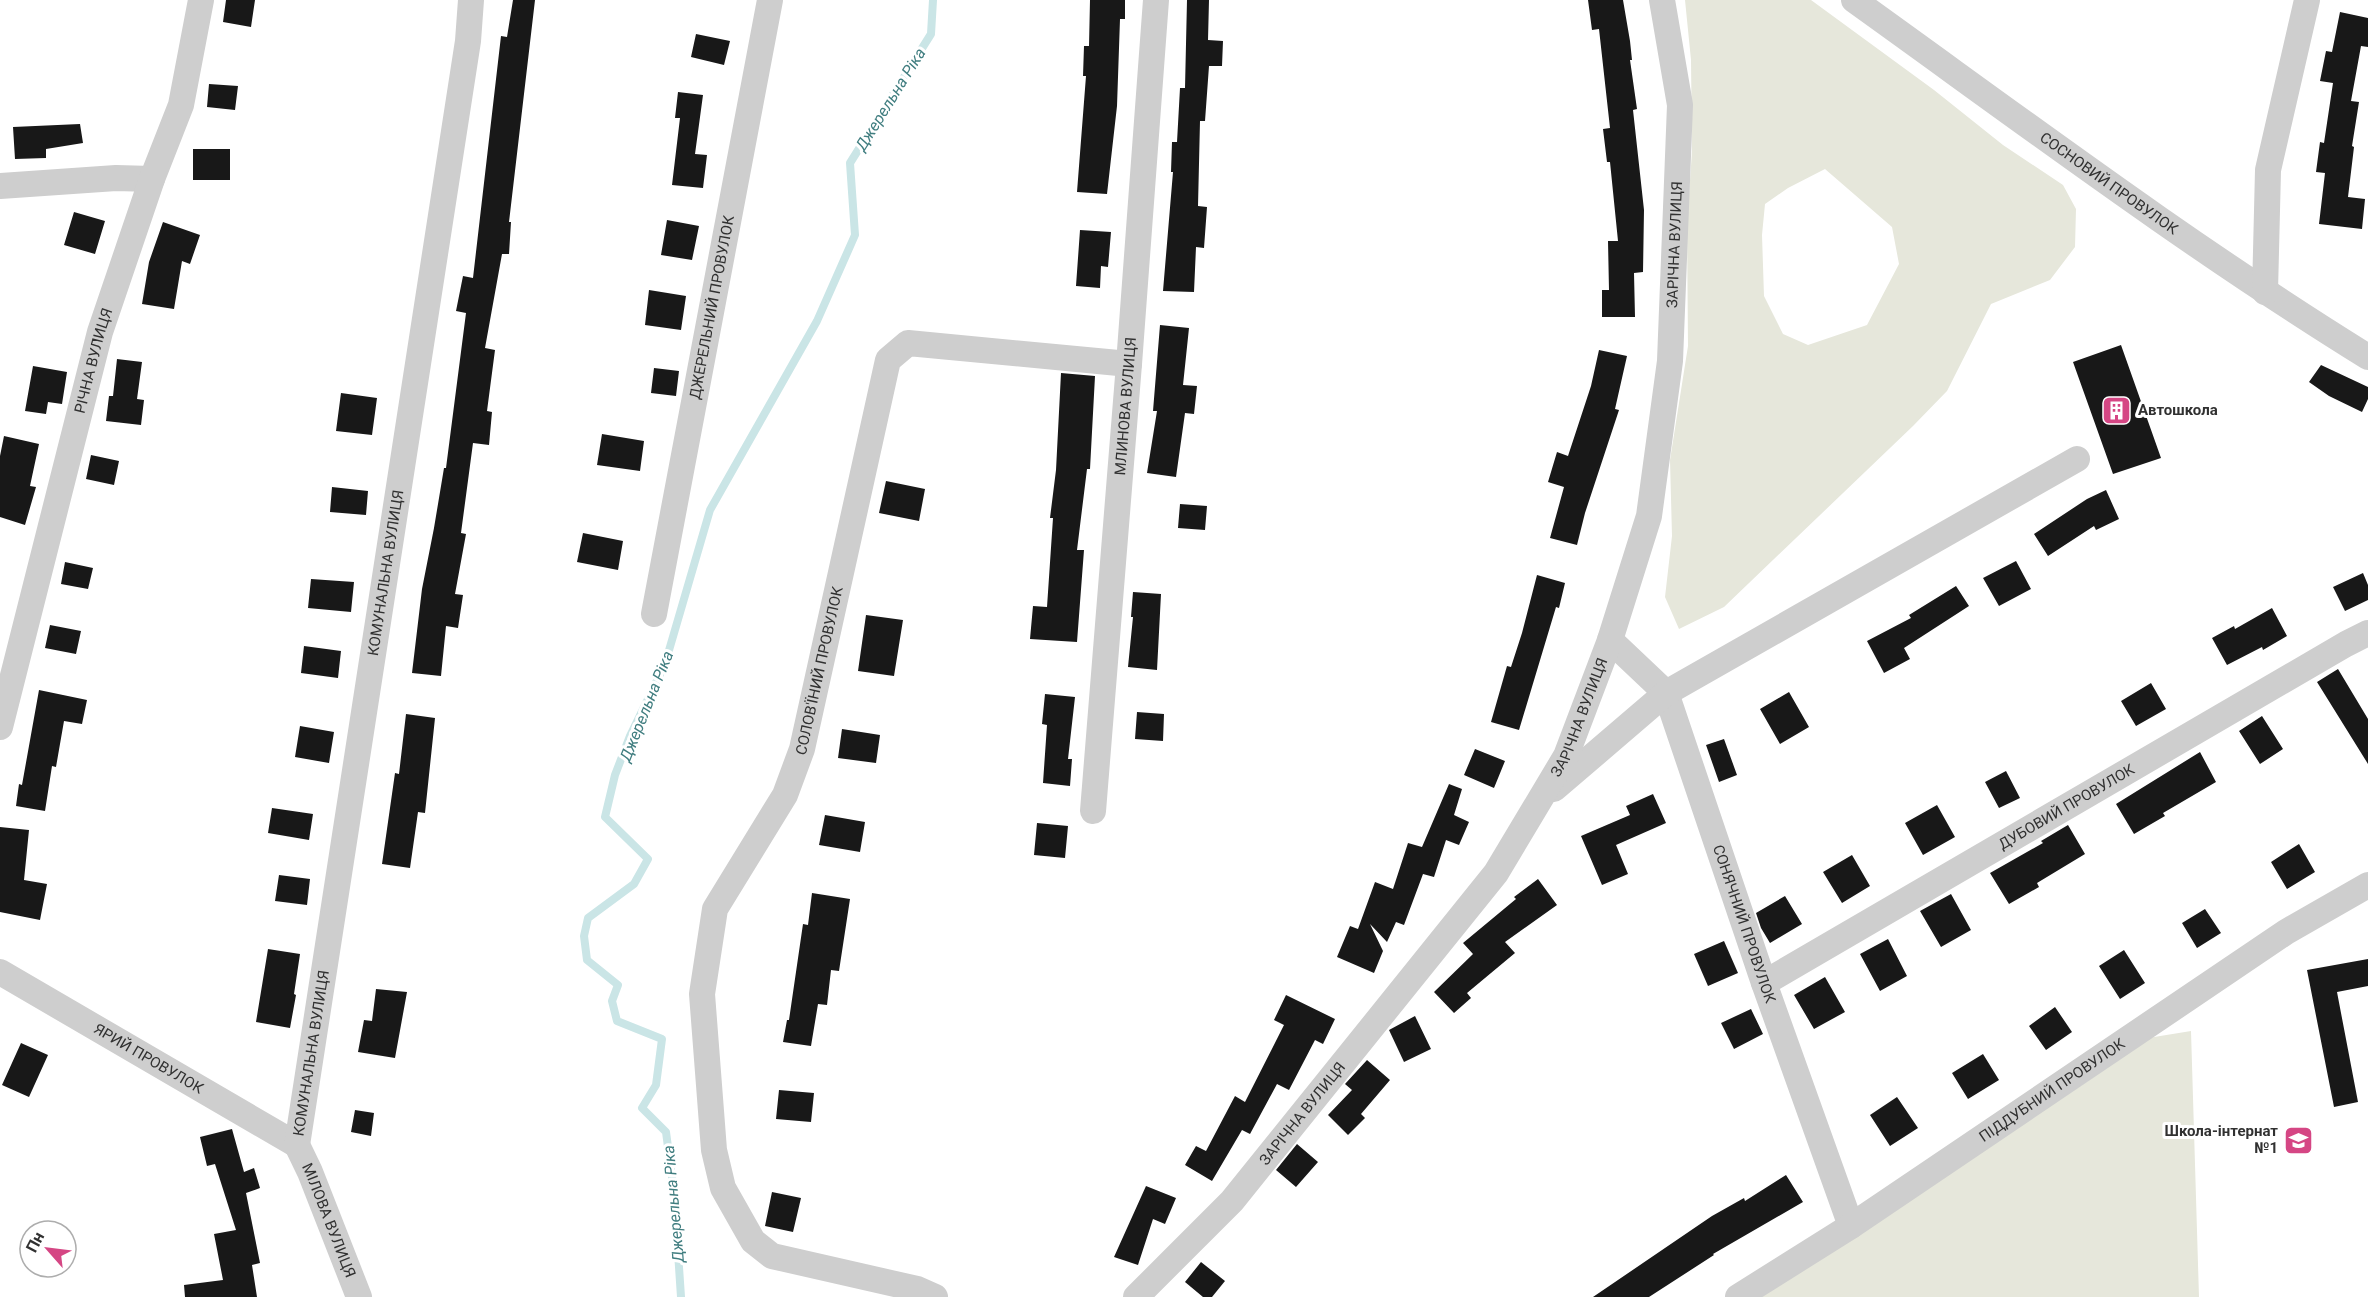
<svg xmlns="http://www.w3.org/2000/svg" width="2368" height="1297" viewBox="0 0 2368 1297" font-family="Roboto,sans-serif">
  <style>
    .green { fill: #e6e7db; fill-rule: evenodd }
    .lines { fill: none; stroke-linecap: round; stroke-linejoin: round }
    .stream { stroke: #cae5e6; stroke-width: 8 }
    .building { fill: #181818 }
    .minor { stroke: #cecece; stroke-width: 26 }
    .labels { text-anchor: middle; stroke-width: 6; stroke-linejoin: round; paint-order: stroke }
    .street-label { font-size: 15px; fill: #313131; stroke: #fff }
    .poi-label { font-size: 15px; font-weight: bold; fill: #313131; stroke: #fff; text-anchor: start }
    .water-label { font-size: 16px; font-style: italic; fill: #417e80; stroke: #fff }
  </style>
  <rect width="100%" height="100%" fill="#fff"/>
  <path class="green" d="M 1685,0 L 1811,0 L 1934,90 L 2003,145 L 2063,185 L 2076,209 L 2075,247 L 2050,280 L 1991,304 L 1947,391 L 1913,426 L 1724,607 L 1679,629 L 1665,597 L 1672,536 L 1670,460 L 1688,346 L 1687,225 L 1692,151 L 1691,60 ZM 1825,169 L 1892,227 L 1899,264 L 1867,325 L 1808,345 L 1783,334 L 1764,296 L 1762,235 L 1765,204 L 1788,188 Z
    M 2191,1031 L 2199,1297 L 1756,1297 L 2088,1081 L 2148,1038 Z"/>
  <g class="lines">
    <path class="stream" d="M 681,1297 L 674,1192 L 666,1132 L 642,1108 L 656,1085 L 662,1039 L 617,1021 L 612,1001 L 618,985 L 587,960 L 584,936 L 588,918 L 634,884 L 648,859 L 605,817 L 615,775 L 630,736 L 665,664 L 710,510 L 817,321 L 855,235 L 850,163 L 931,34 L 933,0"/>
  </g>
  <path class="building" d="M 226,0 L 255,0 L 251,27 L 223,22 Z
    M 513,0 L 535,0 L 509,222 L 511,222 L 509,254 L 502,254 L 485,348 L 495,350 L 487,411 L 492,412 L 489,445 L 473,443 L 461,533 L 466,534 L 455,594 L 463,595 L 458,628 L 446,626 L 441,676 L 412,673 L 422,589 L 434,528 L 444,468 L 446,468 L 466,313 L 456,311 L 463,276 L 473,278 L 501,36 L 507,37 Z
    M 1090,0 L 1125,0 L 1125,19 L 1120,19 L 1117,106 L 1107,194 L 1077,192 L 1086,76 L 1083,76 L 1084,46 L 1089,46 Z
    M 1187,0 L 1209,0 L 1208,40 L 1223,41 L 1222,66 L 1209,66 L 1205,121 L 1200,121 L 1198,206 L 1207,207 L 1204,248 L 1196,247 L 1194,292 L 1163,291 L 1173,172 L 1171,172 L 1172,142 L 1177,142 L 1180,88 L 1185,88 Z
    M 1588,0 L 1623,0 L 1630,41 L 1632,60 L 1630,60 L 1637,109 L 1633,110 L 1644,210 L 1643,272 L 1634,273 L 1635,317 L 1602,317 L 1602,290 L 1609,290 L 1608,241 L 1618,241 L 1610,162 L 1607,162 L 1603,129 L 1610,128 L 1599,29 L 1592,30 Z
    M 2340,12 L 2368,18 L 2368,47 L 2361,46 L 2351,101 L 2359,102 L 2352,146 L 2354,147 L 2348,197 L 2365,199 L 2362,229 L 2319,224 L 2325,173 L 2316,172 L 2320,142 L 2324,143 L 2333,83 L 2320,81 L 2326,51 L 2332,52 Z
    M 696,34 L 730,41 L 724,65 L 691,57 Z
    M 209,84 L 238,86 L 235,110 L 207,107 Z
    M 678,92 L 703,95 L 695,154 L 707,155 L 703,188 L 672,185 L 680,118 L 675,118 Z
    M 80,124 L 83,143 L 46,149 L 46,158 L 15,159 L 13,127 Z
    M 193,149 L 230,149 L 230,180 L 193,180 Z
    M 74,212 L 105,221 L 95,254 L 64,245 Z
    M 667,220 L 699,226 L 692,260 L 661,255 Z
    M 163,222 L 200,235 L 190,264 L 182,261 L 174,309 L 142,304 L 149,262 Z
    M 1080,230 L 1111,232 L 1108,267 L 1101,266 L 1100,288 L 1076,286 Z
    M 649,290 L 686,296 L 681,330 L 645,325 Z
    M 1160,325 L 1189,328 L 1183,385 L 1197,386 L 1194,414 L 1185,413 L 1176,477 L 1147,473 L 1157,411 L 1153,411 Z
    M 2121,345 L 2161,458 L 2113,474 L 2073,362 Z
    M 1599,350 L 1627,356 L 1615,409 L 1619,410 L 1585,513 L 1577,545 L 1550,538 L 1564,487 L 1548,482 L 1557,452 L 1568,456 L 1591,386 Z
    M 117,359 L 142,362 L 137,399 L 144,400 L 141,425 L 106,421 L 109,396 L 113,396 Z
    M 2321,365 L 2368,387 L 2368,399 L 2362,412 L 2329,396 L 2309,382 Z
    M 33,366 L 67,372 L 62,404 L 48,402 L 46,414 L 25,411 Z
    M 654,368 L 679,371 L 676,396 L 651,393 Z
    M 1061,373 L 1095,376 L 1090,469 L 1087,469 L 1077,550 L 1084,550 L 1077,642 L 1030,639 L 1033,606 L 1047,607 L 1053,518 L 1050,518 L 1056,470 Z
    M 341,393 L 377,398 L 372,435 L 336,431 Z
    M 602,434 L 644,441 L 640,471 L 597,465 Z
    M 4,436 L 39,444 L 30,486 L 36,487 L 25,525 L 0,517 L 0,456 Z
    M 91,455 L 119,461 L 114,485 L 86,479 Z
    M 886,481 L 925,489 L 919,521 L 879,513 Z
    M 332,487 L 368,491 L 366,515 L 330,512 Z
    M 2106,490 L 2119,519 L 2096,530 L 2094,526 L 2048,556 L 2034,534 L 2087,499 Z
    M 1180,504 L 1207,506 L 1205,530 L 1178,528 Z
    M 583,533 L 623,541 L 618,570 L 577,562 Z
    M 2016,561 L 2031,589 L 1999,606 L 1983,578 Z
    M 65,562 L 93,568 L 88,589 L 61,584 Z
    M 2363,573 L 2368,585 L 2368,600 L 2345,611 L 2333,587 Z
    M 1537,575 L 1565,583 L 1559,608 L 1556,607 L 1519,730 L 1491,722 L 1507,666 L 1511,667 L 1522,633 Z
    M 311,579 L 354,582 L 351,612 L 308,608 Z
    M 1956,586 L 1969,606 L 1904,648 L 1910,659 L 1884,673 L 1867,641 L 1911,618 L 1909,615 Z
    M 1133,592 L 1161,594 L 1157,670 L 1128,667 L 1133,617 L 1131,617 Z
    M 2272,608 L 2287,636 L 2263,650 L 2262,647 L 2227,665 L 2212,638 L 2234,626 L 2235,629 Z
    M 866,615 L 903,620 L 894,676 L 858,671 Z
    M 50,625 L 81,631 L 76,654 L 45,648 Z
    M 304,646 L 341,651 L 338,678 L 301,673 Z
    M 2338,669 L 2368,719 L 2368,764 L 2317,682 Z
    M 2151,683 L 2166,709 L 2136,726 L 2121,701 Z
    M 39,690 L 87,700 L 82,724 L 64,721 L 56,767 L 52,766 L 45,811 L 16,806 L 19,784 L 22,785 Z
    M 1789,692 L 1809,727 L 1780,744 L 1760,709 Z
    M 1045,694 L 1075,697 L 1068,759 L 1072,759 L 1070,786 L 1043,783 L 1047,725 L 1042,724 Z
    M 1137,712 L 1164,714 L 1163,741 L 1135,739 Z
    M 406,714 L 435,718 L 425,813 L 418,812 L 410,868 L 382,864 L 395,773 L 399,774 Z
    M 2262,716 L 2283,749 L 2260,764 L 2239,731 Z
    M 300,726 L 334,732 L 329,763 L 295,757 Z
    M 842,729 L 880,735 L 876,763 L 838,758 Z
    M 1724,739 L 1737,775 L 1719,782 L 1706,745 Z
    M 1475,749 L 1505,761 L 1494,788 L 1464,775 Z
    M 2200,752 L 2216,782 L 2163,813 L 2165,816 L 2134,834 L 2116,804 Z
    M 2006,771 L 2020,798 L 1999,808 L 1985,782 Z
    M 1449,784 L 1462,789 L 1454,815 L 1469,822 L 1459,845 L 1446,840 L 1434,877 L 1423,874 L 1404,925 L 1396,922 L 1387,942 L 1370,924 L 1383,951 L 1374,973 L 1337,957 L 1350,926 L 1358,929 L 1375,882 L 1393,889 L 1408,843 L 1422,847 Z
    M 1653,794 L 1666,823 L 1616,845 L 1628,874 L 1602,885 L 1581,836 L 1630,815 L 1626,806 Z
    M 1937,805 L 1955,837 L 1923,855 L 1905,823 Z
    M 272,808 L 313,814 L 309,840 L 268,833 Z
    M 825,815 L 865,822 L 860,852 L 819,845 Z
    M 1037,823 L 1068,826 L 1065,858 L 1034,855 Z
    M 2068,825 L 2085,854 L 2037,883 L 2039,887 L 2009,904 L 1990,873 L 2043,843 L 2041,841 Z
    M 0,827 L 29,830 L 24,880 L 47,884 L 40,920 L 0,912 Z
    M 2299,844 L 2315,872 L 2287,889 L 2271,862 Z
    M 1852,855 L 1870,886 L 1842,903 L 1823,872 Z
    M 279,875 L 310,879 L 307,905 L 275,901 Z
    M 1538,879 L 1557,905 L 1505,942 L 1515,953 L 1467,993 L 1471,998 L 1454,1013 L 1434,992 L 1473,954 L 1463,943 L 1516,899 L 1514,897 Z
    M 812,893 L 850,899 L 839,971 L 831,970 L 827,1005 L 818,1004 L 811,1046 L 783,1042 L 787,1020 L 789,1020 L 803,924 L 808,925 Z
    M 1951,894 L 1971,930 L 1941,947 L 1920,911 Z
    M 1785,896 L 1802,924 L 1770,943 L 1761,928 L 1756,913 Z
    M 2205,909 L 2221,933 L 2197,948 L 2182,923 Z
    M 1888,939 L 1907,976 L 1880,991 L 1860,954 Z
    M 1724,941 L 1738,973 L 1708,986 L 1694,954 Z
    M 268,949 L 300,954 L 294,994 L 296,995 L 290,1028 L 256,1022 Z
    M 2124,950 L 2145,983 L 2120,999 L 2099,966 Z
    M 2368,959 L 2368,986 L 2337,992 L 2358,1102 L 2334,1107 L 2307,970 Z
    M 1825,977 L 1845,1012 L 1814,1029 L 1794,995 Z
    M 376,989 L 407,992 L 395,1058 L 358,1052 L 364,1020 L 372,1021 Z
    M 1286,995 L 1335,1019 L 1323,1044 L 1315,1040 L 1289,1090 L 1277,1084 L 1250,1134 L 1242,1130 L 1212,1181 L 1185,1165 L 1196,1146 L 1206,1151 L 1235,1096 L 1245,1102 L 1284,1025 L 1274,1020 Z
    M 2055,1007 L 2072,1032 L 2046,1050 L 2029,1026 Z
    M 1751,1009 L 1763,1034 L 1734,1049 L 1721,1023 Z
    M 1415,1016 L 1431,1049 L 1404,1062 L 1389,1030 Z
    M 21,1043 L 48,1055 L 29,1097 L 2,1085 Z
    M 1983,1054 L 1999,1080 L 1968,1099 L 1952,1073 Z
    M 1367,1060 L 1390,1080 L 1361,1114 L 1365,1118 L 1348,1135 L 1328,1115 L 1352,1090 L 1345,1084 Z
    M 779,1090 L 814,1093 L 811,1122 L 776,1119 Z
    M 1897,1097 L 1918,1128 L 1890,1146 L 1870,1115 Z
    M 355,1110 L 374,1113 L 371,1136 L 351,1132 Z
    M 232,1129 L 244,1172 L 254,1168 L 260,1188 L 246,1193 L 260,1263 L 252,1265 L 257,1297 L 185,1297 L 184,1285 L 223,1280 L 214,1234 L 236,1230 L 215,1164 L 207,1166 L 200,1137 Z
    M 1297,1144 L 1318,1162 L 1296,1187 L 1276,1170 Z
    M 1786,1175 L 1803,1202 L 1713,1254 L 1714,1255 L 1649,1297 L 1593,1297 L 1712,1216 L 1744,1198 L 1745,1201 Z
    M 1146,1186 L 1176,1198 L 1165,1224 L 1153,1219 L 1138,1265 L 1114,1257 Z
    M 772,1192 L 801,1198 L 793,1232 L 765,1226 Z
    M 1201,1262 L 1225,1281 L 1212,1297 L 1203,1297 L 1185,1282 Z"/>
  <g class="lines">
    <g class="minor">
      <path id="s1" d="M 1854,0 C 2024,122 2190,247 2368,357"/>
      <path d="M 0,186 L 116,178 L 152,179"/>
      <path d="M 2265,292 L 2268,170 L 2307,0"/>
      <path id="s2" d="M 654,614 L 770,0"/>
      <path id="s3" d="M 1610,640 L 1666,693 L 1764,983 L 1851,1226"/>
      <path id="s4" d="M 0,727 L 100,332 L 152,179 L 181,105 L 201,0"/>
      <path d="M 1554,789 L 1666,693 L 2077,459"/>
      <path id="s5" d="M 1093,811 L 1129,364 L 1156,0"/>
      <path id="s6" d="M 0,972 L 297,1145"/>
      <path id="s7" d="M 1764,983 L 2346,644 L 2368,633"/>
      <path id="s8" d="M 297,1145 L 468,41 L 471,0"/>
      <path id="s9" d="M 297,1145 L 310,1172 L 359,1297"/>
      <path id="s10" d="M 935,1297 L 917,1289 L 772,1256 L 753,1241 L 723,1188 L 714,1150 L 702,994 L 715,909 L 785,795 L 802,749 L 888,360 L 908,343 L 1129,364"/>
      <path id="s11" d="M 1136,1297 L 1232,1201 L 1496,873 L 1566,756 L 1610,640 L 1649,516 L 1670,361 L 1680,105 L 1662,0"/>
      <path id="s12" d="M 1738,1297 L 1851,1226 L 2286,932 L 2368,885"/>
    </g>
  </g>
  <defs>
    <symbol id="building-square" viewBox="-11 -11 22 22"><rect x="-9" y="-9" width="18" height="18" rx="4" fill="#d54684" stroke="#fff"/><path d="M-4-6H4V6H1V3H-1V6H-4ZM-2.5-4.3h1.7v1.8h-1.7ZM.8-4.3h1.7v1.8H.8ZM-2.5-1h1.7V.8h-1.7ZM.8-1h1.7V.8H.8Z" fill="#fff"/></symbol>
    <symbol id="school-square" viewBox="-11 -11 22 22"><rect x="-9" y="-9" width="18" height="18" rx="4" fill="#d54684" stroke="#fff"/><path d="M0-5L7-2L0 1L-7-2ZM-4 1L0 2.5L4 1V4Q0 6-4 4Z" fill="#fff"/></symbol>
  </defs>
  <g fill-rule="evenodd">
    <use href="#building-square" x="2100" y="394" width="33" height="33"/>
    <use href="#school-square" x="2282" y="1124" width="33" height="33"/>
  </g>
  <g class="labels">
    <g class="street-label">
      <text dy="5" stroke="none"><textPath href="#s1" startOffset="314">СОСНОВИЙ ПРОВУЛОК</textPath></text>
      <text dy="5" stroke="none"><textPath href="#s11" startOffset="1220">ЗАРІЧНА ВУЛИЦЯ</textPath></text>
      <text dy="5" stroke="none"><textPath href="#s2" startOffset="312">ДЖЕРЕЛЬНИЙ ПРОВУЛОК</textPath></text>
      <text dy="5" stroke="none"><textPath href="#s4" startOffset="378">РІЧНА ВУЛИЦЯ</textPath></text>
      <text dy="5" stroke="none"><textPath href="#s5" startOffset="406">МЛИНОВА ВУЛИЦЯ</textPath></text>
      <text dy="5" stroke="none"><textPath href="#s8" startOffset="579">КОМУНАЛЬНА ВУЛИЦЯ</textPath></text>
      <text dy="5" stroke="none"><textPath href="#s10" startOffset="798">СОЛОВ'ЇНИЙ ПРОВУЛОК</textPath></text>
      <text dy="5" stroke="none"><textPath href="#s11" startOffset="734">ЗАРІЧНА ВУЛИЦЯ</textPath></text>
      <text dy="5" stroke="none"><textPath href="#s7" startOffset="350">ДУБОВИЙ ПРОВУЛОК</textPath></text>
      <text dy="5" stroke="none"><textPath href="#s3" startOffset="321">СОНЯЧНИЙ ПРОВУЛОК</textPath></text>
      <text dy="5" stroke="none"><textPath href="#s8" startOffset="93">КОМУНАЛЬНА ВУЛИЦЯ</textPath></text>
      <text dy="5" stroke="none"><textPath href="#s6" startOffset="172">ЯРИЙ ПРОВУЛОК</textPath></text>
      <text dy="5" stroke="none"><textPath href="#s12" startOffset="376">ПІДДУБНИЙ ПРОВУЛОК</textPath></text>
      <text dy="5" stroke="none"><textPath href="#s11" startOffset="248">ЗАРІЧНА ВУЛИЦЯ</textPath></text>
      <text dy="5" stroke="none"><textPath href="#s9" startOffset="82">МІЛОВА ВУЛИЦЯ</textPath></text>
    </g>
    <g class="poi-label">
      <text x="2138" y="415">Автошкола</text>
      <text x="2278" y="1136" text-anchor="end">Школа-інтернат<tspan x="2278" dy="17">№1</tspan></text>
    </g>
    <g class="water-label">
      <text transform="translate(890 99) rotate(-58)" y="6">Джерельна Ріка</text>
      <text transform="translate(646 706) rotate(-68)" y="6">Джерельна Ріка</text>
      <text transform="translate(673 1204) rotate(-95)" y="6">Джерельна Ріка</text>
    </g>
  </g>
  <g transform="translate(48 1249) rotate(298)"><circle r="28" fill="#ffffff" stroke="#adadad" stroke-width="1.5"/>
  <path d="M0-4.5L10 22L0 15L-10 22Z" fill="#d54684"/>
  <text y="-9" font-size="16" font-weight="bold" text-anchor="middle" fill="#313131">Пн</text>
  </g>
</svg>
